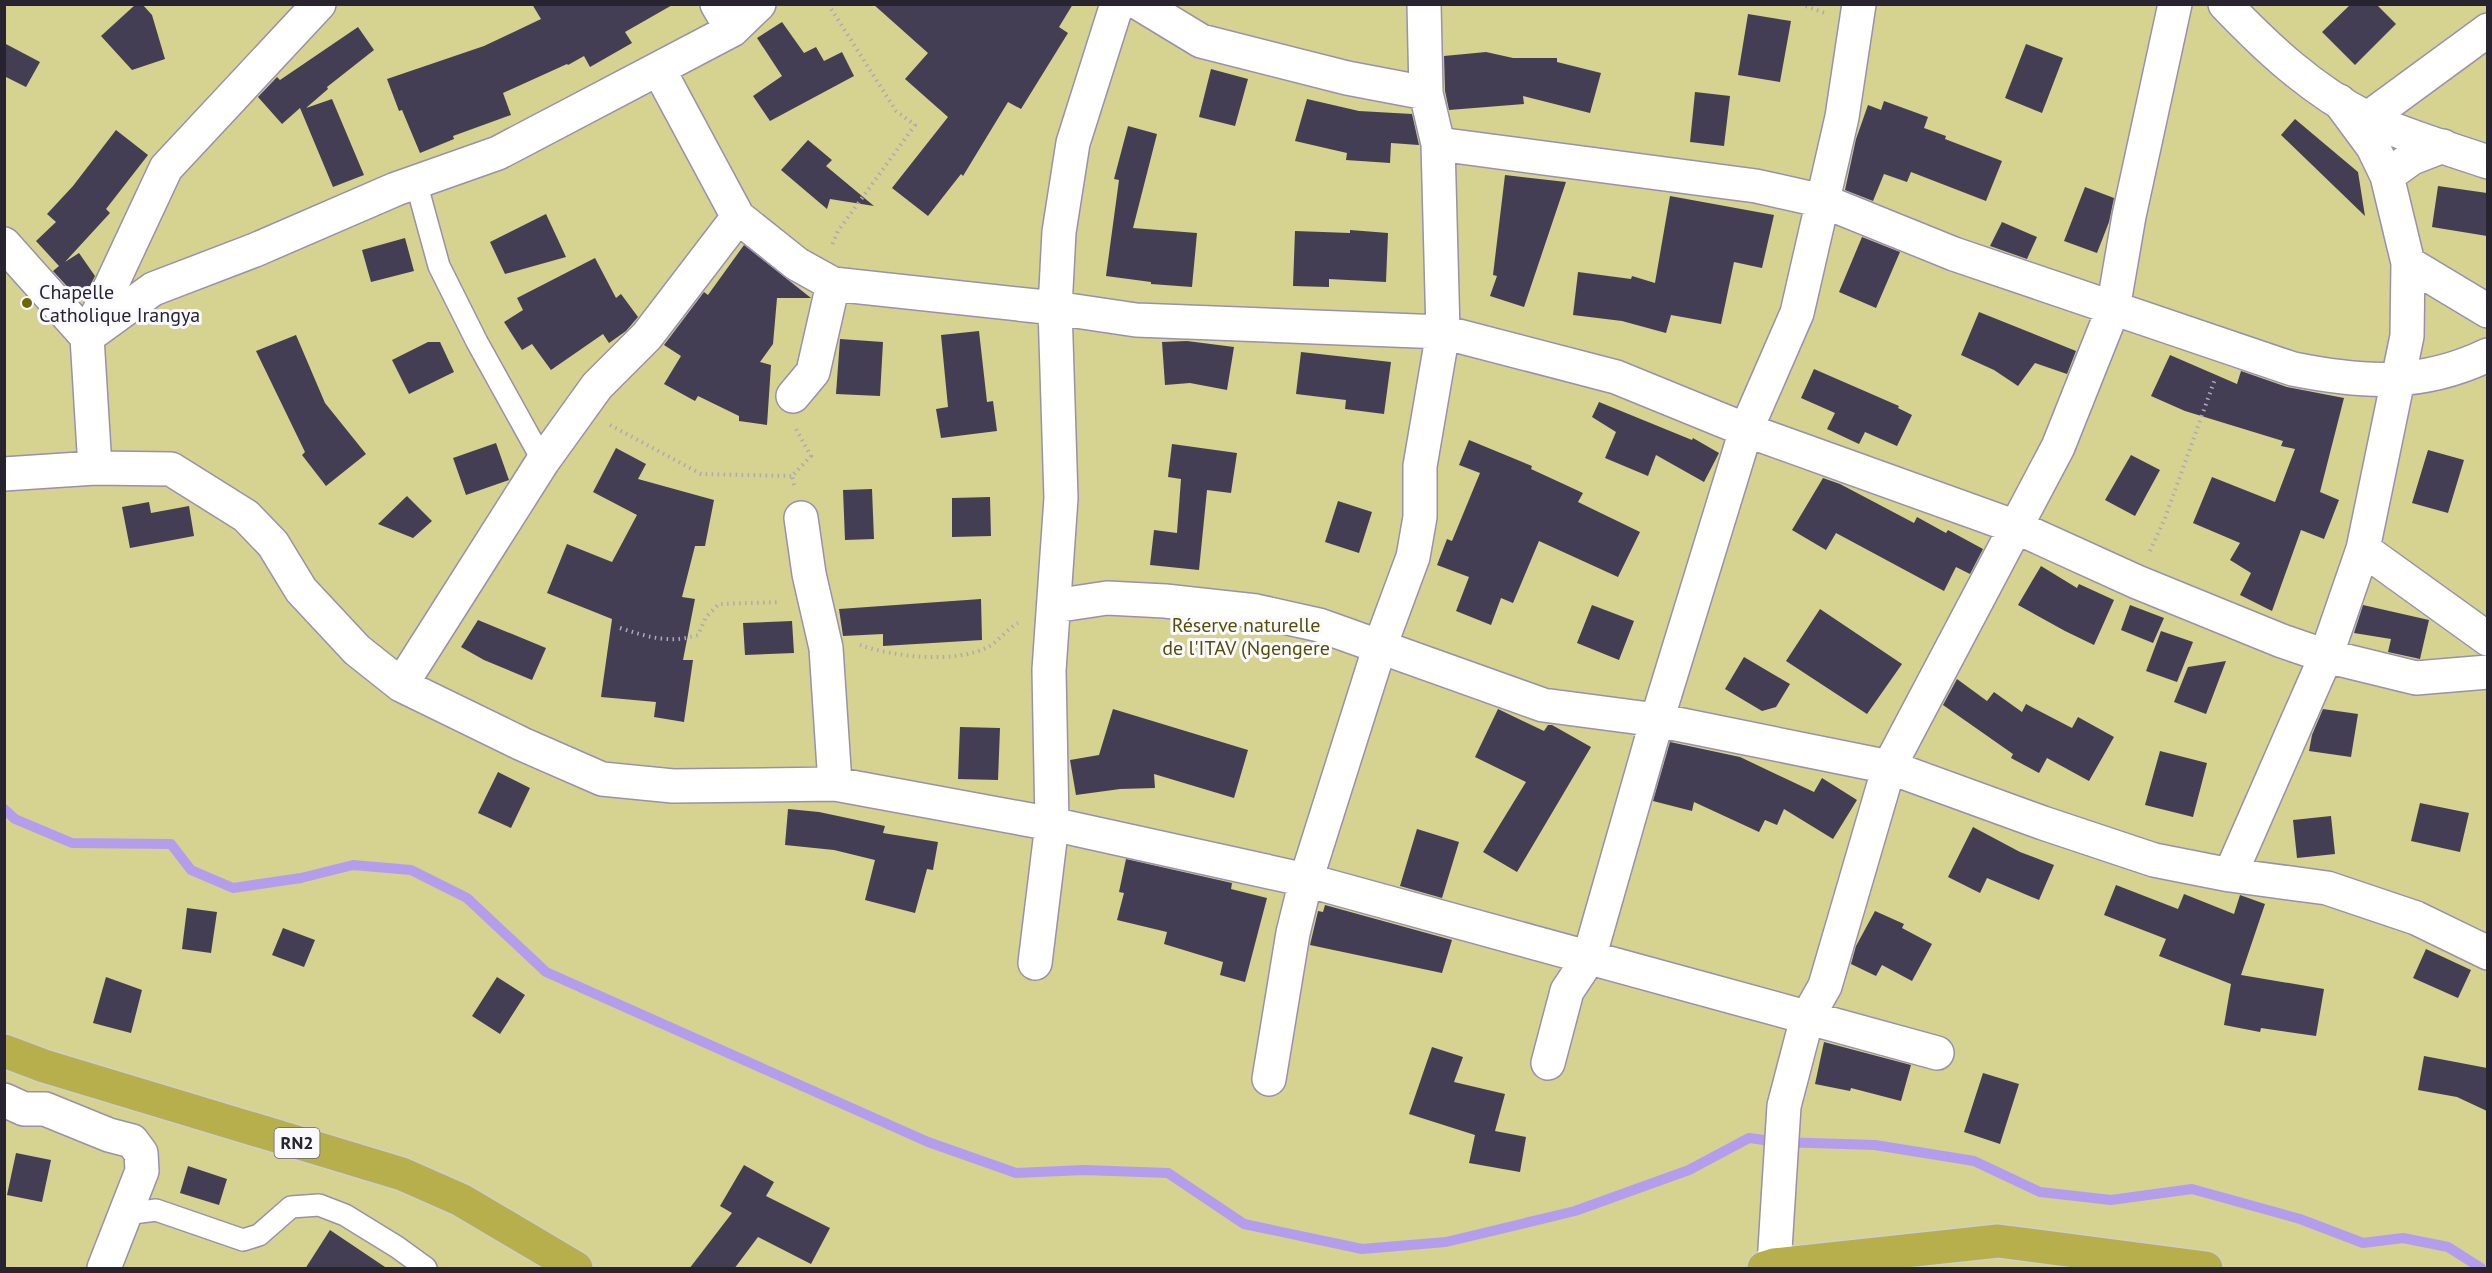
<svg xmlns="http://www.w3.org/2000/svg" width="2492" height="1273" viewBox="0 0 2492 1273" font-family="'PT Sans',sans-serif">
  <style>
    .green { fill: #d6d28f }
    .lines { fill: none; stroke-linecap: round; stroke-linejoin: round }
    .stream { stroke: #b59dee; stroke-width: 10 }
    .building { fill: #443e55 }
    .lane-casing { stroke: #9891ac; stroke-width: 24 }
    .street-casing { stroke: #9891ac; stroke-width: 36 }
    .secondary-casing { stroke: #9891ac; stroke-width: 36 }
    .highway-casing { stroke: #cfcfd1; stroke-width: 36 }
    .path { stroke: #ada9b9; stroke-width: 4; stroke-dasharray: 1.5 4.5; stroke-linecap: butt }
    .lane { stroke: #fff; stroke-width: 21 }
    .street { stroke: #fff; stroke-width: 33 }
    .secondary { stroke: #fff; stroke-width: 33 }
    .highway { stroke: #b7af4b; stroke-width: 33 }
    .poi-dot { fill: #6f6700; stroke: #faf9ff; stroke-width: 2 }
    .labels { text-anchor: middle; stroke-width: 6; stroke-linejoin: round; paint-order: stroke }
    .shield { fill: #faf9ff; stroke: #66646d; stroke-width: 1.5 }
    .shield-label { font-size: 18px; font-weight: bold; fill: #27242f }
    .poi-label { font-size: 20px; fill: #27242f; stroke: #faf9ff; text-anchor: start }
    .park-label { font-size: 20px; fill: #544e00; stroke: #faf9ff }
  </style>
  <rect width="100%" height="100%" fill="#eee9fb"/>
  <path class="green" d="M 5,5 L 2487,5 L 2487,1268 L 5,1268 Z"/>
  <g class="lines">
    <path class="stream" d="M 4,809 L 15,819 L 72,843 L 171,844 L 191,870 L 233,888 L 301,878 L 353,865 L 411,870 L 467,898 L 546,972 L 928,1142 L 1016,1173 L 1084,1170 L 1168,1173 L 1244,1224 L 1362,1249 L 1446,1242 L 1575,1211 L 1689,1170 L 1749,1138 L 1780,1142 L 1875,1145 L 1974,1161 L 2040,1192 L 2111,1200 L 2192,1189 L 2300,1219 L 2363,1243 L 2403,1238 L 2448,1247 L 2481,1268"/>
  </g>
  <path class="building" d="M 136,4 L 142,4 L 152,15 L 165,59 L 132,70 L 101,36 Z
    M 532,4 L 674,4 L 625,32 L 632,43 L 590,67 L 584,56 L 568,65 L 567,64 L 503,93 L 511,115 L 453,136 L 454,139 L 420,153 L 402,110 L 399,111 L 387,79 L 484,46 L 541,19 Z
    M 873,4 L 1073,4 L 1059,27 L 1068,33 L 1021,109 L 1008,102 L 963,176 L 961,174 L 928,216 L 892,188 L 948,117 L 905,79 L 928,53 Z
    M 2351,4 L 2376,4 L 2396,24 L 2355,65 L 2322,32 Z
    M 1748,14 L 1791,21 L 1780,82 L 1738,75 Z
    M 782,22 L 804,53 L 816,47 L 824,61 L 842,52 L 854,76 L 770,121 L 753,96 L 782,76 L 757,38 Z
    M 358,27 L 374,50 L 327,87 L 328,89 L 306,108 L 332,99 L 364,175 L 333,187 L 300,108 L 282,124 L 258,97 L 277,77 L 280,80 Z
    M 4,43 L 40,62 L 26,87 L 4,76 Z
    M 2026,44 L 2063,58 L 2042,113 L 2005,98 Z
    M 1486,52 L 1513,58 L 1557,58 L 1557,62 L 1601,73 L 1590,113 L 1523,96 L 1524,104 L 1449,110 L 1445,91 L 1444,56 Z
    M 1211,69 L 1248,79 L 1235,126 L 1199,117 Z
    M 1695,92 L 1730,96 L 1724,146 L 1690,142 Z
    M 1307,99 L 1359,111 L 1412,114 L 1419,145 L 1391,143 L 1390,163 L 1346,160 L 1347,153 L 1295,141 Z
    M 1884,101 L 1928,117 L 1924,128 L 1946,136 L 1945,139 L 2002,161 L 1986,201 L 1911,172 L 1907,182 L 1884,174 L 1873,201 L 1845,190 L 1856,139 L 1868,105 L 1881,110 Z
    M 2295,119 L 2358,172 L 2365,216 L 2281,135 Z
    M 1128,126 L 1157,134 L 1133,228 L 1197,233 L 1192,287 L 1151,284 L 1151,282 L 1106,276 L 1119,180 L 1114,179 Z
    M 116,130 L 148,155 L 106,209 L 110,213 L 65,262 L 79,253 L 95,276 L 90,286 L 76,296 L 53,271 L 59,266 L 36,241 L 56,222 L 47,214 L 73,186 Z
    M 808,140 L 832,160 L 826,166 L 874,206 L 830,199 L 827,209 L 781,170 Z
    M 1505,175 L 1566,182 L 1524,307 L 1490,296 L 1497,276 L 1493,275 Z
    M 2438,186 L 2487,193 L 2487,236 L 2432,227 Z
    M 2085,187 L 2114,198 L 2109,222 L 2097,253 L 2064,241 Z
    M 1670,196 L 1774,215 L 1762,268 L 1734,262 L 1721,324 L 1671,315 L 1666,333 L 1622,321 L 1573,315 L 1578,272 L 1631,279 L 1632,276 L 1655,283 Z
    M 546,214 L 566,257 L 505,274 L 490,242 Z
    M 2002,222 L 2037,237 L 2027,259 L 1990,246 Z
    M 1350,230 L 1388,233 L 1386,282 L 1329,279 L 1329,287 L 1293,286 L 1295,231 L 1350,233 Z
    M 1862,237 L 1900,252 L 1876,308 L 1839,292 Z
    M 405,238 L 414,271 L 371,282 L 362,250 Z
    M 744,245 L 811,298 L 777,298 L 773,344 L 760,362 L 771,365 L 767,425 L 739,421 L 739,416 L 698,396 L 695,401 L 664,384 L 681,356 L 664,345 L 704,292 L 708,295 Z
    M 595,258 L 616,298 L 621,294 L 638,317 L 626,331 L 609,343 L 603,334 L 551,370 L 532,344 L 522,350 L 504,322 L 523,310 L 517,298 Z
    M 1979,312 L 2076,351 L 2067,374 L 2035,363 L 2018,386 L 1994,370 L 1961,355 Z
    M 979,331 L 987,402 L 993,401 L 997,431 L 941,438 L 936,409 L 948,407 L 941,335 Z
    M 296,335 L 325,403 L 366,454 L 326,486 L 302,455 L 305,452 L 256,351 Z
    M 840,339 L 883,342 L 880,396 L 836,394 Z
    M 1187,341 L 1234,347 L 1227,390 L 1190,383 L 1165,385 L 1162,342 Z
    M 428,342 L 440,342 L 454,372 L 409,394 L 392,360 Z
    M 1301,352 L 1391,362 L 1384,414 L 1345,409 L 1346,400 L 1296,394 Z
    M 2170,355 L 2237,384 L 2241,371 L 2287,387 L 2344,398 L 2320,492 L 2339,500 L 2324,539 L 2301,530 L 2272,611 L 2240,595 L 2251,573 L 2230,560 L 2240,543 L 2193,523 L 2212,477 L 2275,502 L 2295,449 L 2281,446 L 2283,441 L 2185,411 L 2151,396 Z
    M 1814,369 L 1899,406 L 1898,408 L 1912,415 L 1897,446 L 1865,432 L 1859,444 L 1827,429 L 1835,413 L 1801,398 Z
    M 1599,402 L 1692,440 L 1693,438 L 1719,453 L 1704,482 L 1656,455 L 1648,476 L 1605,458 L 1616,432 L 1592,417 Z
    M 1469,440 L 1532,466 L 1531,469 L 1583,493 L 1578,502 L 1640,532 L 1618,577 L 1539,541 L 1513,603 L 1501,598 L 1491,625 L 1456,611 L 1469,577 L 1437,565 L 1447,539 L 1452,541 L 1480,473 L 1459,465 Z
    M 496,443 L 509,480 L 466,495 L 453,458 Z
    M 1172,444 L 1237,453 L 1231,493 L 1207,490 L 1199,570 L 1150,565 L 1154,530 L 1177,533 L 1181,479 L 1168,477 Z
    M 616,448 L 646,464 L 638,479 L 714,500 L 705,546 L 695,546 L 682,597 L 695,599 L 683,660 L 693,660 L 684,722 L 654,717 L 656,702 L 601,697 L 612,619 L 547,593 L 567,544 L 612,562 L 637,515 L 593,492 Z
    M 2428,450 L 2464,460 L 2448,513 L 2412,503 Z
    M 2131,455 L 2160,470 L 2135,516 L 2105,500 Z
    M 1823,478 L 1840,484 L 1914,523 L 1917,517 L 1946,533 L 1948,530 L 1983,549 L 1970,574 L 1956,567 L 1944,591 L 1836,533 L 1826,550 L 1792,530 Z
    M 872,489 L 874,539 L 845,540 L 843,490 Z
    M 407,496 L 432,521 L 413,538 L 378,524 Z
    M 990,497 L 991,536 L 952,537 L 952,498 Z
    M 1338,501 L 1372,512 L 1359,553 L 1325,542 Z
    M 149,502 L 151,513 L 189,506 L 194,536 L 130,548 L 122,507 Z
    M 2041,566 L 2077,588 L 2079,584 L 2114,600 L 2094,645 L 2065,631 L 2018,605 Z
    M 981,599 L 982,640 L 883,646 L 883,634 L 843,636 L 839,609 Z
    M 1592,605 L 1634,621 L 1619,660 L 1577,643 Z
    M 2130,605 L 2164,618 L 2153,643 L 2121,630 Z
    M 2363,605 L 2429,620 L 2420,659 L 2388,652 L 2391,639 L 2354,633 Z
    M 1820,609 L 1902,664 L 1867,714 L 1786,661 Z
    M 478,620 L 546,648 L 532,680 L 484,660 L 461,647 Z
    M 792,621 L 794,653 L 745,655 L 743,623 Z
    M 2161,631 L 2193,642 L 2177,682 L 2146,671 Z
    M 1744,657 L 1790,684 L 1776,707 L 1762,711 L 1725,689 Z
    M 2226,661 L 2206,714 L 2174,702 L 2188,667 Z
    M 1957,679 L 1987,701 L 1994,692 L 2022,712 L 2026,704 L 2072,728 L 2078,717 L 2114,737 L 2089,781 L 2047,758 L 2039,773 L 2011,758 L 2013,754 L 1943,705 Z
    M 1113,709 L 1248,750 L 1234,798 L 1154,774 L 1155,788 L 1120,789 L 1076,795 L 1070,760 L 1099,755 Z
    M 1498,709 L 1544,731 L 1548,725 L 1552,725 L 1591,747 L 1517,872 L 1483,852 L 1526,782 L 1475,757 Z
    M 2323,709 L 2358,714 L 2351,757 L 2309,751 L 2312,735 Z
    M 960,727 L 1000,728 L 998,780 L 958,779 Z
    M 1670,742 L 1740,757 L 1814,792 L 1822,778 L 1857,800 L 1833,839 L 1784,809 L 1777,825 L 1765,820 L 1759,832 L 1694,802 L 1692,811 L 1653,801 Z
    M 2160,751 L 2207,763 L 2193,817 L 2145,805 Z
    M 498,772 L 530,788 L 511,828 L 478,813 Z
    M 2420,803 L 2469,813 L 2460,852 L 2411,841 Z
    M 788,809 L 819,812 L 885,826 L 883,833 L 938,842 L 933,870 L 927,869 L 915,913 L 865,900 L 875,860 L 834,850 L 785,845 Z
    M 2331,816 L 2335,854 L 2297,858 L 2293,820 Z
    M 1973,827 L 2020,852 L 2054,865 L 2039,900 L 1987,878 L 1980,893 L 1948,877 Z
    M 1417,829 L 1459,842 L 1442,898 L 1400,886 Z
    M 1126,859 L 1232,883 L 1231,889 L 1267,898 L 1245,982 L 1220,975 L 1223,962 L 1164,944 L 1167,932 L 1117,920 L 1124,893 L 1119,892 Z
    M 2116,885 L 2178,909 L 2184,894 L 2234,914 L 2240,895 L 2265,904 L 2241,975 L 2324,989 L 2316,1036 L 2261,1028 L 2260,1032 L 2224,1025 L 2231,984 L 2159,956 L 2166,939 L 2104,915 Z
    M 1325,905 L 1452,940 L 1442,973 L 1310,945 L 1318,911 L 1323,912 Z
    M 187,908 L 217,912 L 211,953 L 182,949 Z
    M 1875,911 L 1904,924 L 1902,928 L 1932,944 L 1912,981 L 1882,965 L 1876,976 L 1851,964 L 1856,946 Z
    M 283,928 L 315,940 L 304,967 L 272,955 Z
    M 2426,949 L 2471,970 L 2458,998 L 2413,978 Z
    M 106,977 L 142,990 L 131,1033 L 93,1023 Z
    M 497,977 L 525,995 L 500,1034 L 472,1016 Z
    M 1824,1042 L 1911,1065 L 1901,1101 L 1851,1088 L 1850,1091 L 1815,1084 Z
    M 1432,1047 L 1463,1057 L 1454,1082 L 1505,1094 L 1495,1131 L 1526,1137 L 1520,1172 L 1469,1163 L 1475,1135 L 1409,1114 Z
    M 2424,1056 L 2487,1068 L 2487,1111 L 2457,1097 L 2418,1090 Z
    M 1983,1073 L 2019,1084 L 2000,1144 L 1964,1132 Z
    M 16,1153 L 51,1160 L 42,1202 L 7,1195 Z
    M 744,1165 L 774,1182 L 766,1196 L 830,1228 L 811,1264 L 758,1237 L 734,1269 L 689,1269 L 732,1213 L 720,1206 Z
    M 188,1166 L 227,1179 L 219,1205 L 180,1193 Z
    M 330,1230 L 388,1269 L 305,1269 Z"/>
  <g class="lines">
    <defs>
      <path id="lane" d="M 416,182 L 439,266 L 477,342 L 543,461
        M 125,1214 L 156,1210 L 243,1240 L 259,1235 L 291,1207 L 319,1205 L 345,1215 L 397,1247 L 426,1268"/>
      <path id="street" d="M 717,4 L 732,30
        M 1140,4 L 1201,41 L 1347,78 L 1426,93
        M 659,70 L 738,217 L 797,264 L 833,284 L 1055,308 L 1136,320 L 1443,332 L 1616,377 L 1746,430 L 2016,527 L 2137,582 L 2282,641 L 2326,656 L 2416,678 L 2488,672
        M 2368,118 L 2488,30
        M 1438,144 L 1756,186 L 1823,201 L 1954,254 L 2293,369 C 2363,383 2421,387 2488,355
        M 2387,176 L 2412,158 L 2443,146
        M 4,244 L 87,337
        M 2408,263 L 2488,311
        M 87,337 L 153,289 L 255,250 L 396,189 L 498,153 L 732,30 L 759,4
        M 793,396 L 813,372 L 833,284
        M 95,468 L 87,337 L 166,168 L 319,4
        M 4,474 L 95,468 L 171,469 L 246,516 L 273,544 L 301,590 L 357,650 L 401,685 L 522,744 L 602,779 L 673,786 L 835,784 L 1052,824 L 1306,880 L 1937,1053
        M 801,518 L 809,574 L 826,648 L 835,784
        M 2363,549 L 2488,639
        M 1054,606 L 1107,598 L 1165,601 L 1256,611 L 1319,625 L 1543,705 L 1657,720 L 1889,767 L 2043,823 L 2154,860 L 2230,875 L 2327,888 L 2416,918 L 2488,953
        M 401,685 L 543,461 L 597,386 L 647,336 L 738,217
        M 2230,875 L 2326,656 L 2363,549 L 2407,336 L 2408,263 L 2387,176 L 2373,147 L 2339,101
        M 1035,963 L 1052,824 L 1049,670 L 1061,498 L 1055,308 L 1059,232 L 1073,143 L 1117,4
        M 1548,1063 L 1567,991 L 1589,958 L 1657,720 L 1746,430 L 1797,313 L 1842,117 L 1859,4
        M 1269,1079 L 1293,933 L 1306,880 L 1380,646 L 1413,557 L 1420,517 L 1420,466 L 1443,332 L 1438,144 L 1426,93 L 1424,4
        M 4,1100 L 24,1109 L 45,1109 L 109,1135 L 132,1141 L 141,1153 L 142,1171 L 104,1268
        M 1774,1265 L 1784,1106 L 1807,1018 L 1825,986 L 1889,767 L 2058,447 L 2113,309 L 2129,216 L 2175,4"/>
      <path id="secondary" d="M 2225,4 C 2267,48 2312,90 2367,118 C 2402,135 2450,149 2488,162"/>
      <path id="highway" d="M 4,1051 L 44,1066 L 402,1174 L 461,1200 L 576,1268
        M 1764,1268 L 1774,1265 L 1998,1241 L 2206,1268"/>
    </defs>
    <use href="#lane" class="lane-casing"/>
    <use href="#street" class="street-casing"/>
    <use href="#secondary" class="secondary-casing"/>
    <use href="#highway" class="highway-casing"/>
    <path class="path" d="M 828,4 L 896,111 L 915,125 L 838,231 L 832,245
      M 1800,4 L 1825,13
      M 610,425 L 701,474 L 792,476
      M 794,485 L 792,476 L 811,456 L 796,429
      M 2150,551 L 2165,518 L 2215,379
      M 620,628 C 648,637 669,644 698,635 L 706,617 L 719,604 L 781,602
      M 860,645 C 894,657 956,664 988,647 C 999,641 1007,629 1018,623"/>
    <use href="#lane" class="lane"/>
    <use href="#street" class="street"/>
    <use href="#secondary" class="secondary"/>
    <use href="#highway" class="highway"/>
  </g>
  <circle class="poi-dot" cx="27" cy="303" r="6"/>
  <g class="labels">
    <rect class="shield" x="274.5" y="1128" width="45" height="30" rx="4.5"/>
    <g class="shield-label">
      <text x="297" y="1149">RN2</text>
    </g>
    <g class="poi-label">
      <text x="39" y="299">Chapelle<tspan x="39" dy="23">Catholique Irangya</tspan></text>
    </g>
    <g class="park-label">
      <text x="1246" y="632">Réserve naturelle<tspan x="1246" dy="23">de l'ITAV (Ngengere</tspan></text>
    </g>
  </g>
  <rect width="2492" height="1273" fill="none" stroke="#27242f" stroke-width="12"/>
</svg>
